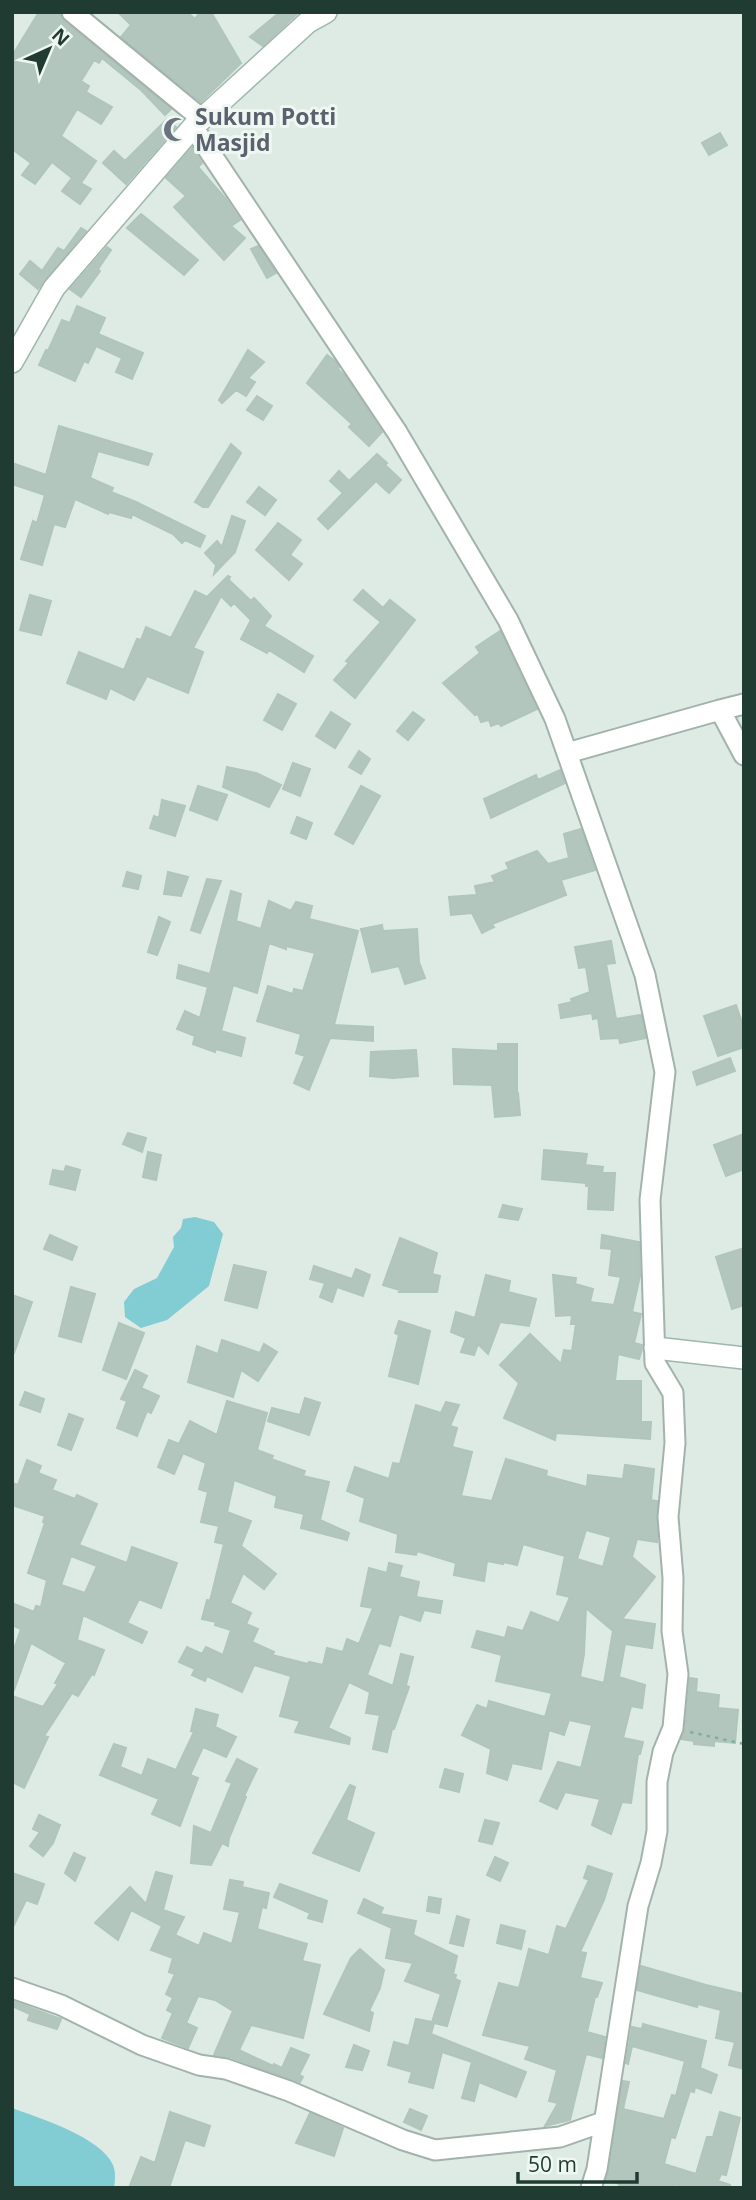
<svg xmlns="http://www.w3.org/2000/svg" width="756" height="2200" viewBox="0 0 756 2200" font-family="'Open Sans',sans-serif">
  <style>
    .water { fill: #82ccd4 }
    .building { fill: #b3c6bd; stroke: #b0c5bb; stroke-width: 2; fill-rule: evenodd }
    .lines { fill: none; stroke-linecap: round; stroke-linejoin: round }
    .street-casing { stroke: #a1b3ab; stroke-width: 23 }
    .secondary-casing { stroke: #9db7ac; stroke-width: 24 }
    .path { stroke: #7cb19d; stroke-width: 2.5; stroke-dasharray: 3.5 5; stroke-linecap: butt }
    .street { stroke: #fff; stroke-width: 19 }
    .secondary { stroke: #fff; stroke-width: 21 }
    .labels { text-anchor: middle; stroke-width: 6; stroke-linejoin: round; paint-order: stroke }
    .worship-label { font-size: 23px; font-weight: bold; fill: #5b616d; stroke: #eff7f2; text-anchor: start }
  </style>
  <rect width="100%" height="100%" fill="#deebe4"/>
  <path class="water" d="M 195,1217 L 214,1222 L 223,1234 L 209,1286 L 167,1320 L 141,1328 L 125,1317 L 124,1302 L 134,1289 L 157,1278 L 174,1247 L 173,1237 L 181,1228 L 183,1219 Z
    M 12,2108 C 39,2118 101,2137 113,2165 C 116,2172 115,2181 114,2188 L 12,2186 Z"/>
  <path class="building" d="M 39,12 L 57,12 L 60,14 L 64,21 L 171,109 L 165,115 L 141,90 L 102,58 L 99,63 L 94,60 L 81,81 L 89,86 L 86,92 L 112,107 L 101,124 L 77,109 L 61,136 L 96,161 L 81,183 L 91,189 L 80,204 L 62,191 L 72,178 L 52,162 L 35,184 L 22,175 L 31,163 L 12,149 L 12,56 Z
    M 118,12 L 187,12 L 195,19 L 200,12 L 211,12 L 241,63 L 201,102 L 121,37 L 131,25 Z
    M 280,12 L 299,12 L 263,46 L 250,37 Z
    M 167,119 L 176,127 L 126,184 L 103,163 L 114,151 L 125,161 Z
    M 720,133 L 727,145 L 709,155 L 702,143 Z
    M 192,148 L 202,163 L 198,167 L 226,199 L 240,220 L 231,226 L 245,238 L 224,260 L 174,207 L 186,196 L 166,178 Z
    M 141,214 L 198,260 L 184,275 L 127,228 Z
    M 81,228 L 86,231 L 38,289 L 20,274 L 30,261 L 42,271 L 58,248 L 64,251 Z
    M 258,246 L 276,273 L 267,278 L 251,249 Z
    M 107,247 L 111,250 L 98,269 L 100,271 L 81,297 L 70,289 Z
    M 77,306 L 105,318 L 98,334 L 143,353 L 132,379 L 116,372 L 122,358 L 96,346 L 88,363 L 84,361 L 75,381 L 39,365 L 46,350 L 48,351 L 62,320 L 70,323 Z
    M 248,350 L 264,362 L 248,378 L 255,382 L 246,396 L 236,390 L 222,403 L 219,400 Z
    M 327,355 L 335,361 L 339,367 L 338,369 L 345,376 L 382,432 L 369,446 L 349,427 L 352,424 L 307,383 Z
    M 257,396 L 272,406 L 263,420 L 247,410 Z
    M 59,426 L 152,454 L 148,465 L 98,451 L 90,478 L 113,488 L 111,492 L 136,502 L 205,536 L 200,547 L 185,540 L 182,543 L 173,534 L 132,514 L 131,518 L 109,512 L 108,514 L 75,499 L 65,527 L 54,524 L 42,565 L 21,559 L 33,521 L 37,523 L 45,495 L 12,484 L 12,463 L 46,475 Z
    M 231,444 L 241,453 L 208,507 L 203,507 L 195,502 Z
    M 377,454 L 387,463 L 385,465 L 401,480 L 389,493 L 376,481 L 328,529 L 318,519 L 343,493 L 330,481 L 339,471 L 349,481 Z
    M 259,487 L 276,500 L 265,515 L 247,502 Z
    M 232,516 L 245,521 L 235,552 L 214,574 L 216,565 L 205,553 L 217,541 L 222,547 Z
    M 278,523 L 301,540 L 290,555 L 302,564 L 289,580 L 256,550 Z
    M 228,576 L 230,577 L 225,587 L 230,581 L 251,601 L 254,598 L 271,616 L 264,626 L 313,656 L 304,672 L 269,650 L 267,653 L 241,639 L 251,620 L 234,603 L 231,606 L 221,596 L 193,648 L 203,652 L 188,693 L 147,676 L 134,700 L 110,688 L 106,699 L 67,683 L 79,652 L 124,670 L 137,639 L 141,640 L 146,627 L 171,638 L 195,591 L 207,597 Z
    M 363,590 L 383,608 L 390,600 L 415,620 L 355,698 L 334,680 L 349,663 L 346,661 L 381,622 L 354,600 Z
    M 30,595 L 51,601 L 41,635 L 20,630 Z
    M 500,631 L 537,709 L 501,726 L 499,723 L 491,726 L 489,720 L 481,722 L 478,714 L 475,715 L 443,683 L 480,653 L 476,647 Z
    M 278,694 L 296,704 L 282,730 L 264,720 Z
    M 331,712 L 350,724 L 335,748 L 316,736 Z
    M 413,712 L 424,720 L 408,740 L 397,731 Z
    M 359,751 L 370,759 L 361,774 L 349,767 Z
    M 293,763 L 310,769 L 300,796 L 283,789 Z
    M 227,767 L 256,773 L 281,785 L 269,807 L 223,787 Z
    M 560,770 L 565,783 L 491,818 L 484,799 L 536,775 L 538,780 Z
    M 198,786 L 227,795 L 217,820 L 190,810 Z
    M 361,786 L 380,796 L 353,844 L 335,834 Z
    M 162,800 L 185,806 L 175,836 L 150,828 L 154,816 L 159,818 Z
    M 297,817 L 312,823 L 306,839 L 291,833 Z
    M 581,829 L 595,870 L 561,880 L 566,895 L 492,924 L 494,927 L 482,933 L 472,913 L 451,915 L 449,897 L 477,895 L 475,886 L 495,882 L 492,876 L 509,869 L 506,863 L 537,851 L 548,864 L 569,858 L 564,834 Z
    M 127,872 L 141,876 L 138,889 L 123,886 Z
    M 168,872 L 188,877 L 181,896 L 164,894 Z
    M 207,879 L 221,881 L 200,933 L 191,930 Z
    M 231,891 L 241,894 L 236,921 L 261,929 L 269,901 L 291,911 L 296,902 L 312,906 L 309,919 L 358,931 L 334,1025 L 373,1027 L 373,1041 L 330,1038 L 309,1090 L 294,1083 L 305,1056 L 296,1053 L 301,1034 L 257,1021 L 268,986 L 293,994 L 294,989 L 303,991 L 315,953 L 286,946 L 286,949 L 269,943 L 257,993 L 233,985 L 221,1031 L 245,1038 L 241,1056 L 216,1049 L 215,1052 L 193,1044 L 195,1036 L 177,1029 L 185,1011 L 200,1018 L 208,987 L 177,978 L 179,965 L 210,974 Z
    M 159,917 L 170,922 L 157,955 L 148,952 Z
    M 382,925 L 383,931 L 417,929 L 419,962 L 425,978 L 405,984 L 399,966 L 372,972 L 361,929 Z
    M 611,941 L 615,963 L 606,964 L 616,1019 L 641,1015 L 646,1038 L 620,1043 L 619,1038 L 601,1039 L 598,1018 L 593,1019 L 592,1013 L 561,1018 L 559,1005 L 572,1002 L 571,999 L 590,992 L 586,967 L 579,968 L 575,947 Z
    M 736,1005 L 744,1028 L 744,1047 L 718,1056 L 704,1016 Z
    M 498,1044 L 517,1044 L 517,1093 L 518,1093 L 520,1115 L 495,1117 L 492,1085 L 454,1084 L 453,1049 L 498,1051 Z
    M 416,1050 L 418,1076 L 393,1078 L 370,1076 L 371,1052 Z
    M 730,1058 L 735,1071 L 697,1085 L 693,1072 Z
    M 128,1133 L 146,1138 L 142,1152 L 123,1144 Z
    M 744,1134 L 744,1169 L 726,1176 L 714,1145 Z
    M 544,1150 L 587,1154 L 585,1165 L 603,1167 L 602,1173 L 615,1173 L 613,1210 L 588,1209 L 589,1186 L 586,1186 L 586,1183 L 542,1179 Z
    M 148,1152 L 161,1155 L 156,1180 L 143,1177 Z
    M 66,1166 L 80,1170 L 75,1190 L 50,1184 L 53,1170 L 64,1172 Z
    M 503,1205 L 522,1209 L 518,1220 L 499,1217 Z
    M 50,1235 L 77,1247 L 72,1260 L 44,1249 Z
    M 602,1235 L 639,1242 L 640,1276 L 632,1312 L 641,1314 L 634,1343 L 642,1345 L 642,1349 L 639,1359 L 618,1354 L 615,1381 L 641,1381 L 641,1422 L 651,1422 L 650,1439 L 556,1433 L 555,1440 L 504,1418 L 519,1383 L 500,1365 L 530,1334 L 561,1364 L 564,1350 L 572,1351 L 576,1324 L 571,1324 L 572,1315 L 556,1316 L 553,1275 L 576,1278 L 575,1284 L 593,1289 L 590,1302 L 614,1305 L 621,1277 L 609,1275 L 612,1249 L 601,1248 Z
    M 400,1238 L 437,1253 L 432,1274 L 440,1276 L 437,1292 L 399,1292 L 400,1290 L 383,1285 Z
    M 744,1248 L 744,1305 L 732,1309 L 716,1257 Z
    M 234,1265 L 266,1272 L 257,1308 L 225,1300 Z
    M 314,1266 L 352,1279 L 356,1269 L 370,1275 L 363,1296 L 337,1287 L 332,1302 L 320,1297 L 325,1283 L 310,1279 Z
    M 486,1275 L 510,1281 L 508,1292 L 536,1299 L 529,1326 L 500,1322 L 488,1354 L 478,1344 L 474,1355 L 461,1352 L 466,1338 L 451,1332 L 456,1312 L 475,1318 Z
    M 71,1287 L 95,1294 L 81,1342 L 59,1336 Z
    M 12,1295 L 32,1302 L 14,1353 L 12,1353 Z
    M 399,1321 L 430,1331 L 418,1384 L 389,1376 L 399,1335 L 395,1333 Z
    M 119,1323 L 144,1333 L 126,1379 L 103,1370 Z
    M 222,1340 L 260,1353 L 264,1344 L 277,1352 L 258,1381 L 241,1370 L 233,1397 L 188,1382 L 197,1346 L 218,1354 Z
    M 135,1370 L 147,1376 L 141,1388 L 159,1396 L 151,1413 L 147,1411 L 137,1436 L 117,1428 L 127,1401 L 121,1399 Z
    M 25,1392 L 44,1399 L 40,1412 L 20,1405 Z
    M 305,1398 L 320,1403 L 309,1435 L 268,1421 L 272,1408 L 300,1415 Z
    M 227,1401 L 267,1413 L 257,1450 L 273,1456 L 271,1459 L 305,1471 L 303,1476 L 329,1482 L 320,1520 L 349,1533 L 347,1540 L 301,1528 L 304,1514 L 275,1507 L 277,1496 L 234,1480 L 227,1512 L 251,1521 L 241,1546 L 276,1574 L 264,1589 L 243,1573 L 230,1603 L 251,1613 L 246,1624 L 258,1629 L 252,1642 L 274,1652 L 272,1655 L 308,1664 L 309,1662 L 323,1665 L 327,1648 L 343,1652 L 347,1639 L 359,1644 L 373,1608 L 361,1606 L 369,1568 L 387,1573 L 389,1563 L 402,1566 L 399,1577 L 419,1582 L 416,1597 L 442,1601 L 440,1613 L 424,1610 L 420,1621 L 399,1614 L 390,1646 L 379,1643 L 367,1675 L 393,1686 L 401,1654 L 413,1657 L 406,1685 L 409,1687 L 394,1729 L 392,1729 L 387,1752 L 373,1749 L 380,1715 L 366,1713 L 370,1692 L 349,1682 L 328,1728 L 350,1738 L 349,1744 L 295,1732 L 300,1721 L 280,1716 L 291,1676 L 254,1665 L 242,1692 L 207,1676 L 205,1681 L 192,1675 L 195,1669 L 179,1662 L 187,1647 L 202,1654 L 206,1647 L 223,1655 L 231,1630 L 215,1625 L 216,1622 L 202,1619 L 207,1600 L 210,1601 L 224,1544 L 215,1542 L 219,1526 L 201,1522 L 208,1492 L 199,1489 L 206,1463 L 183,1453 L 174,1474 L 158,1467 L 169,1440 L 179,1444 L 190,1421 L 217,1435 Z
    M 446,1402 L 459,1405 L 450,1426 L 457,1428 L 452,1447 L 472,1452 L 461,1496 L 492,1501 L 506,1459 L 547,1471 L 546,1476 L 587,1487 L 588,1475 L 623,1479 L 625,1465 L 654,1469 L 651,1500 L 657,1501 L 657,1542 L 637,1539 L 632,1557 L 655,1577 L 622,1619 L 655,1624 L 652,1648 L 625,1644 L 619,1677 L 645,1685 L 642,1708 L 631,1706 L 623,1738 L 643,1742 L 640,1754 L 638,1754 L 631,1803 L 622,1802 L 611,1834 L 592,1825 L 600,1799 L 565,1792 L 557,1809 L 540,1801 L 558,1762 L 581,1768 L 592,1725 L 569,1720 L 564,1735 L 549,1730 L 541,1769 L 512,1763 L 507,1780 L 487,1773 L 491,1749 L 462,1735 L 477,1705 L 487,1709 L 489,1701 L 545,1717 L 552,1693 L 496,1681 L 502,1655 L 472,1647 L 477,1631 L 505,1638 L 508,1627 L 523,1631 L 531,1612 L 559,1623 L 570,1597 L 557,1594 L 565,1556 L 523,1544 L 517,1565 L 503,1562 L 503,1564 L 487,1561 L 484,1581 L 454,1575 L 456,1563 L 417,1551 L 416,1555 L 396,1552 L 398,1534 L 360,1521 L 365,1498 L 347,1491 L 355,1467 L 389,1479 L 393,1463 L 400,1464 L 416,1405 L 441,1413 ZM 586,1530 L 611,1537 L 603,1567 L 577,1559 ZM 586,1608 L 613,1631 L 604,1683 L 580,1677 L 584,1654 Z
    M 69,1414 L 83,1419 L 71,1450 L 58,1445 Z
    M 27,1460 L 41,1466 L 38,1473 L 56,1480 L 52,1490 L 75,1499 L 77,1495 L 97,1504 L 79,1545 L 127,1563 L 132,1547 L 177,1563 L 161,1608 L 139,1599 L 127,1623 L 147,1632 L 142,1643 L 83,1615 L 77,1640 L 104,1650 L 94,1675 L 92,1674 L 78,1696 L 72,1693 L 44,1736 L 48,1737 L 24,1788 L 12,1782 L 12,1696 L 43,1707 L 58,1684 L 55,1683 L 66,1663 L 31,1643 L 14,1690 L 12,1690 L 12,1655 L 21,1629 L 12,1625 L 12,1603 L 34,1612 L 36,1606 L 41,1607 L 47,1580 L 28,1573 L 45,1523 L 43,1522 L 45,1516 L 12,1505 L 12,1483 L 18,1485 ZM 71,1556 L 97,1566 L 85,1593 L 61,1585 Z
    M 690,1678 L 697,1679 L 696,1692 L 719,1695 L 718,1708 L 738,1710 L 735,1743 L 714,1741 L 714,1746 L 694,1744 L 694,1741 L 681,1739 L 685,1729 Z
    M 196,1709 L 218,1715 L 215,1727 L 236,1737 L 226,1757 L 203,1747 L 190,1775 L 198,1778 L 180,1826 L 152,1814 L 159,1799 L 100,1775 L 114,1744 L 126,1748 L 120,1767 L 142,1776 L 148,1759 L 176,1770 L 194,1732 L 191,1731 Z
    M 237,1759 L 257,1769 L 244,1796 L 246,1797 L 229,1838 L 228,1846 L 222,1843 L 211,1865 L 191,1863 L 194,1826 L 211,1833 L 232,1783 L 226,1781 Z
    M 445,1769 L 463,1774 L 459,1792 L 440,1787 Z
    M 350,1785 L 355,1787 L 346,1820 L 374,1833 L 359,1871 L 313,1853 Z
    M 39,1815 L 60,1825 L 53,1843 L 43,1856 L 30,1846 L 40,1832 L 33,1829 Z
    M 485,1820 L 499,1823 L 492,1844 L 479,1841 Z
    M 74,1853 L 85,1858 L 75,1881 L 65,1873 Z
    M 495,1857 L 508,1863 L 500,1881 L 487,1875 Z
    M 588,1866 L 612,1874 L 604,1900 L 580,1952 L 586,1953 L 580,1978 L 602,1983 L 597,1997 L 595,1997 L 587,2032 L 605,2037 L 602,2058 L 586,2054 L 570,2120 L 545,2126 L 558,2103 L 549,2101 L 557,2070 L 525,2059 L 530,2046 L 483,2035 L 499,1983 L 519,1988 L 529,1949 L 549,1955 L 557,1926 L 566,1929 L 589,1880 L 584,1878 Z
    M 156,1872 L 172,1876 L 163,1910 L 184,1917 L 175,1935 L 199,1946 L 204,1933 L 232,1944 L 240,1912 L 224,1909 L 230,1880 L 243,1882 L 242,1887 L 269,1893 L 266,1908 L 262,1907 L 257,1929 L 307,1944 L 302,1961 L 320,1965 L 303,2038 L 251,2025 L 239,2050 L 273,2066 L 274,2064 L 282,2068 L 291,2048 L 309,2055 L 299,2075 L 303,2077 L 300,2082 L 230,2057 L 214,2055 L 233,2011 L 215,2000 L 198,1996 L 186,2023 L 197,2028 L 188,2048 L 162,2038 L 173,2013 L 167,2010 L 173,1998 L 166,1994 L 175,1974 L 169,1972 L 173,1958 L 151,1950 L 162,1926 L 131,1910 L 118,1940 L 95,1923 L 130,1887 L 146,1904 Z
    M 12,1873 L 44,1884 L 37,1904 L 26,1900 L 12,1929 Z
    M 280,1884 L 327,1901 L 322,1922 L 308,1918 L 310,1913 L 274,1897 Z
    M 429,1897 L 441,1899 L 439,1913 L 427,1911 Z
    M 364,1899 L 383,1908 L 380,1914 L 416,1921 L 413,1935 L 457,1956 L 453,1974 L 456,1975 L 455,1979 L 460,1981 L 447,2026 L 434,2023 L 431,2034 L 526,2072 L 516,2097 L 479,2082 L 474,2101 L 462,2098 L 472,2062 L 442,2052 L 433,2088 L 409,2082 L 412,2072 L 388,2065 L 394,2042 L 409,2046 L 416,2019 L 432,2022 L 441,1994 L 405,1981 L 413,1963 L 386,1958 L 392,1928 L 358,1913 Z
    M 457,1916 L 469,1920 L 463,1946 L 450,1943 Z
    M 501,1925 L 525,1931 L 521,1949 L 497,1943 Z
    M 360,1949 L 384,1970 L 380,1988 L 369,2011 L 373,2013 L 369,2031 L 324,2014 L 351,1958 Z
    M 641,1966 L 706,1985 L 744,1994 L 744,2069 L 729,2065 L 735,2042 L 716,2038 L 721,2010 L 698,2004 L 697,2007 L 637,1990 Z
    M 12,2001 L 61,2019 L 57,2029 L 28,2020 L 30,2014 L 12,2006 Z
    M 643,2024 L 706,2041 L 700,2068 L 717,2075 L 711,2093 L 695,2087 L 694,2092 L 690,2091 L 675,2138 L 671,2137 L 664,2164 L 696,2174 L 707,2137 L 713,2137 L 720,2112 L 740,2118 L 726,2175 L 721,2174 L 718,2181 L 730,2185 L 729,2188 L 685,2188 L 674,2184 L 673,2188 L 619,2188 L 620,2184 L 606,2180 L 623,2081 L 629,2082 L 623,2109 L 664,2119 L 672,2095 L 676,2096 L 685,2061 L 632,2046 L 628,2064 L 626,2063 L 632,2027 L 642,2029 Z
    M 354,2045 L 369,2051 L 362,2070 L 346,2067 Z
    M 410,2109 L 427,2116 L 421,2130 L 404,2122 Z
    M 170,2112 L 210,2126 L 204,2146 L 185,2140 L 169,2188 L 129,2188 L 141,2157 L 155,2163 Z
    M 310,2113 L 343,2128 L 334,2156 L 296,2143 Z"/>
  <g class="lines">
    <defs>
      <path id="street" d="M 72,12 L 202,119
        M 193,127 L 397,432 L 508,620 L 555,719 L 645,975 L 665,1072 L 650,1200 L 655,1363 L 673,1393 L 675,1443 L 668,1517 L 673,1578 L 672,1631 L 678,1674 L 673,1728 L 663,1752 L 657,1782 L 657,1831 L 651,1863 L 638,1906 L 597,2169 L 591,2188
        M 720,710 L 744,704
        M 567,753 L 720,710 L 744,755
        M 12,1988 L 61,2005 L 142,2045 L 199,2065 L 226,2069 L 289,2091 L 403,2140 L 435,2150 L 560,2137 L 603,2122"/>
      <path id="secondary" d="M 12,362 L 54,288 L 193,127 L 308,22 L 326,12
        M 655,1348 L 744,1358"/>
    </defs>
    <use href="#street" class="street-casing"/>
    <use href="#secondary" class="secondary-casing"/>
    <path class="path" d="M 690,1732 L 744,1744"/>
    <use href="#street" class="street"/>
    <use href="#secondary" class="secondary"/>
  </g>
  <defs>
    <symbol id="mosque-bare" viewBox="-9 -9 18 18"><path d="M3.5-4.9A6 6 0 1 0 3.5 4.9A5 5 0 1 1 3.5-4.9Z" fill="#6b7280" stroke="#eff7f2" stroke-width="2.5" paint-order="stroke"/></symbol>
  </defs>
  <g fill-rule="evenodd">
    <use href="#mosque-bare" x="158" y="112" width="35" height="35"/>
  </g>
  <g class="labels">
    <g class="worship-label">
      <text x="195" y="125">Sukum Potti<tspan x="195" dy="26">Masjid</tspan></text>
    </g>
  </g>
  <rect width="756" height="2200" fill="none" stroke="#1f3b32" stroke-width="28"/>
  <g transform="translate(49 49) rotate(44)" stroke="#eff7f2" stroke-width="5" paint-order="stroke">
  <path d="M0-5L12 26L0 18L-12 26Z" fill="#1f3b32"/>
  <text y="-10" font-size="19" font-weight="bold" text-anchor="middle" fill="#1f3b32">N</text>
  </g>
  <path d="M518 2172v10h119v-10" fill="none" stroke="#1f3b32" stroke-width="3.5"/>
  <text x="528" y="2172" font-size="21" fill="#1f3b32" stroke="#eff7f2" stroke-width="5" paint-order="stroke">50 m</text>
</svg>
